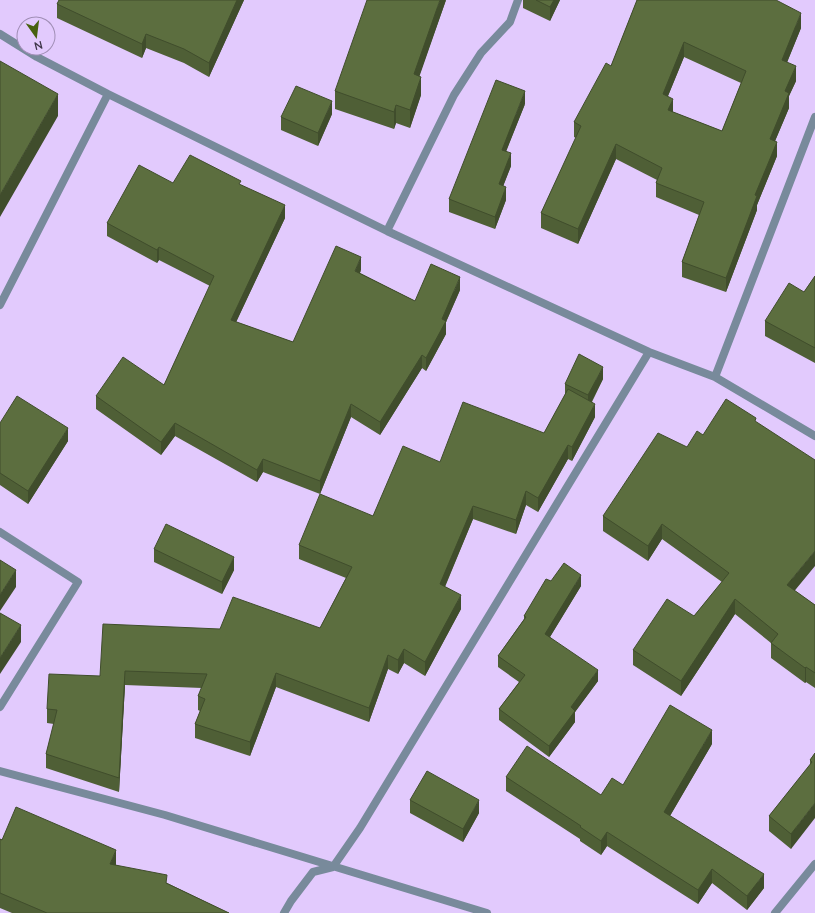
<svg xmlns="http://www.w3.org/2000/svg" width="815" height="913" viewBox="0 0 815 913" font-family="Mulish,sans-serif">
  <style>
    .lines { fill: none; stroke-linecap: round; stroke-linejoin: round }
    .street { stroke: #788a9b; stroke-width: 8 }
    .wall { fill: #4f5f36; fill-rule: evenodd }
    .shaded-wall { fill: #404d2c }
    .building { fill: #5c6e3f; stroke: #404d2c; fill-rule: evenodd }
  </style>
  <rect width="100%" height="100%" fill="#e2cafd"/>
  <g class="lines">
    <path class="street" d="M 0,34 L 37,57 L 108,94 L 387,231 L 649,352 L 715,377 L 815,436
      M 387,231 L 454,95 L 481,53 L 510,22 L 518,0
      M 0,305 L 108,94
      M 715,377 L 815,117
      M 0,532 L 78,582 L 0,707
      M 0,771 L 165,815 L 487,913
      M 284,913 L 291,901 L 313,872 L 333,867 L 360,828 L 649,352
      M 775,913 L 815,864"/>
  </g>
  <path class="wall" d="M 59,0 L 244,0 L 209,77 L 184,63 L 146,48 L 142,58 L 57,18 L 57,4 Z
    M 446,0 L 419,76 L 421,95 L 410,128 L 396,123 L 394,129 L 335,109 L 335,91 Z
    M 523,0 L 560,0 L 550,21 L 523,8 Z
    M 637,0 L 801,28 L 787,62 L 796,81 L 789,96 L 789,108 L 775,141 L 777,156 L 757,205 L 757,210 L 726,292 L 682,277 L 682,262 L 699,215 L 656,197 L 656,183 L 657,180 L 616,159 L 578,244 L 541,228 L 541,213 L 576,138 L 574,137 L 574,122 L 611,66 ZM 684,57 L 741,83 L 722,131 L 673,112 L 668,96 Z
    M 525,104 L 506,151 L 511,166 L 503,186 L 506,200 L 495,229 L 449,212 L 449,199 Z
    M 332,114 L 318,146 L 281,130 L 281,117 Z
    M 173,183 L 241,185 L 285,218 L 236,322 L 293,342 L 361,270 L 360,273 L 415,301 L 460,290 L 446,322 L 446,334 L 426,371 L 422,368 L 380,435 L 351,417 L 320,494 L 263,472 L 257,482 L 175,436 L 161,455 L 96,409 L 96,396 L 164,385 L 210,286 L 159,260 L 157,263 L 107,236 L 107,223 Z
    M 815,276 L 815,363 L 765,336 L 765,321 L 804,292 Z
    M 603,379 L 592,402 L 595,417 L 572,461 L 568,459 L 538,512 L 526,505 L 516,534 L 473,519 L 445,587 L 461,609 L 425,676 L 404,663 L 398,674 L 388,669 L 369,722 L 276,687 L 250,756 L 195,738 L 195,724 L 200,711 L 198,710 L 198,696 L 202,688 L 125,685 L 119,792 L 46,768 L 46,754 L 54,724 L 47,723 L 47,709 L 100,676 L 220,629 L 320,628 L 346,578 L 299,559 L 299,545 L 373,516 L 440,462 L 544,433 L 565,395 L 565,384 Z
    M 756,422 L 795,591 L 815,605 L 815,688 L 806,682 L 805,683 L 771,658 L 771,643 L 735,614 L 681,696 L 633,665 L 633,650 L 694,616 L 722,582 L 662,539 L 648,561 L 603,531 L 603,516 L 687,447 L 703,435 Z
    M 0,423 L 68,441 L 28,504 L 0,485 Z
    M 154,549 L 234,570 L 222,594 L 154,562 Z
    M 551,581 L 581,586 L 550,637 L 598,681 L 575,712 L 575,722 L 549,757 L 499,720 L 499,709 L 519,682 L 498,667 L 498,656 L 524,619 L 524,616 Z
    M 712,744 L 670,816 L 764,888 L 747,910 L 712,883 L 698,904 L 607,846 L 601,855 L 580,841 L 580,839 L 506,791 L 506,777 L 601,795 Z
    M 815,753 L 791,849 L 769,831 L 769,816 L 810,765 L 810,760 Z
    M 410,800 L 479,813 L 463,842 L 410,813 Z
    M 0,839 L 116,864 L 116,865 L 167,883 L 229,913 L 12,913 L 0,908 Z"/>
  <path class="shaded-wall" d="M 237,0 L 244,0 L 209,77 L 209,63 Z
    M 440,0 L 446,0 L 414,92 L 414,74 Z
    M 554,0 L 560,0 L 550,21 L 550,7 Z
    M 801,13 L 801,28 L 782,75 L 782,60 Z
    M 146,34 L 146,48 L 142,58 L 142,44 Z
    M 684,42 L 684,57 L 663,108 L 663,94 Z
    M 796,66 L 796,81 L 789,96 L 789,108 L 770,153 L 770,139 L 785,91 Z
    M 421,77 L 421,95 L 410,128 L 410,110 Z
    M 525,91 L 525,104 L 502,162 L 502,150 Z
    M 58,94 L 58,116 L 0,217 L 0,195 Z
    M 673,99 L 673,114 L 668,110 Z
    M 332,101 L 332,114 L 318,146 L 318,133 Z
    M 396,105 L 396,123 L 394,129 L 394,112 Z
    M 777,142 L 777,156 L 757,205 L 757,210 L 726,292 L 726,278 L 755,195 Z
    M 616,144 L 616,159 L 578,244 L 578,229 Z
    M 511,153 L 511,166 L 499,197 L 499,184 Z
    M 506,187 L 506,200 L 495,229 L 495,217 Z
    M 285,205 L 285,218 L 231,333 L 231,320 Z
    M 159,247 L 159,260 L 157,263 L 157,250 Z
    M 361,257 L 361,270 L 355,283 L 355,271 Z
    M 460,277 L 460,290 L 446,322 L 446,334 L 426,371 L 426,358 Z
    M 422,355 L 422,368 L 380,435 L 380,422 Z
    M 603,367 L 603,379 L 588,408 L 588,395 Z
    M 351,404 L 351,417 L 320,494 L 320,481 Z
    M 595,404 L 595,417 L 572,461 L 572,447 Z
    M 175,423 L 175,436 L 161,455 L 161,442 Z
    M 68,428 L 68,441 L 28,504 L 28,491 Z
    M 568,445 L 568,459 L 538,512 L 538,498 Z
    M 263,459 L 263,472 L 257,482 L 257,470 Z
    M 526,491 L 526,505 L 516,534 L 516,520 Z
    M 473,506 L 473,519 L 440,598 L 440,584 Z
    M 662,524 L 662,539 L 648,561 L 648,546 Z
    M 815,551 L 815,566 L 787,600 L 787,585 Z
    M 234,557 L 234,570 L 222,594 L 222,582 Z
    M 16,570 L 16,587 L 0,611 L 0,595 Z
    M 581,575 L 581,586 L 545,645 L 545,634 Z
    M 461,595 L 461,609 L 425,676 L 425,662 Z
    M 735,599 L 735,614 L 681,696 L 681,681 Z
    M 21,625 L 21,642 L 0,674 L 0,658 Z
    M 404,649 L 404,663 L 398,674 L 398,660 Z
    M 388,655 L 388,669 L 369,722 L 369,708 Z
    M 806,667 L 806,682 L 805,683 L 805,668 Z
    M 598,670 L 598,681 L 575,712 L 575,722 L 549,757 L 549,746 L 571,707 Z
    M 125,671 L 125,685 L 119,792 L 119,778 Z
    M 276,673 L 276,687 L 250,756 L 250,742 Z
    M 712,730 L 712,744 L 664,826 L 664,812 Z
    M 479,800 L 479,813 L 463,842 L 463,829 Z
    M 815,803 L 815,818 L 791,849 L 791,834 Z
    M 607,832 L 607,846 L 601,855 L 601,841 Z
    M 116,850 L 116,864 L 110,878 L 110,864 Z
    M 712,869 L 712,883 L 698,904 L 698,890 Z
    M 764,874 L 764,888 L 747,910 L 747,896 Z"/>
  <path class="building" d="M 59,0 L 237,0 L 209,63 L 184,49 L 146,34 L 142,44 L 57,4 Z
    M 367,0 L 440,0 L 414,74 L 421,77 L 410,110 L 396,105 L 394,112 L 335,91 Z
    M 536,0 L 554,0 L 550,7 Z
    M 637,0 L 776,0 L 801,13 L 782,60 L 796,66 L 785,91 L 789,93 L 770,139 L 777,142 L 755,195 L 757,196 L 726,278 L 682,262 L 704,202 L 656,183 L 662,168 L 616,144 L 578,229 L 541,213 L 581,126 L 574,122 L 606,63 L 611,66 ZM 684,42 L 746,71 L 722,131 L 668,110 L 673,99 L 663,94 Z
    M 0,61 L 58,94 L 0,195 Z
    M 496,80 L 525,91 L 502,150 L 511,153 L 499,184 L 506,187 L 495,217 L 449,199 Z
    M 296,86 L 332,101 L 318,133 L 281,117 Z
    M 190,155 L 241,181 L 239,184 L 285,205 L 231,320 L 293,342 L 336,246 L 361,257 L 355,271 L 415,301 L 431,264 L 460,277 L 442,319 L 446,321 L 426,358 L 422,355 L 380,422 L 351,404 L 320,481 L 263,459 L 257,470 L 175,423 L 161,442 L 96,396 L 123,357 L 164,385 L 214,276 L 159,247 L 157,250 L 107,223 L 139,165 L 173,183 Z
    M 815,276 L 815,348 L 765,321 L 789,283 L 804,292 Z
    M 579,354 L 603,367 L 588,395 L 565,384 Z
    M 568,389 L 595,404 L 572,447 L 568,445 L 538,498 L 526,491 L 516,520 L 473,506 L 440,584 L 461,595 L 425,662 L 404,649 L 398,660 L 388,655 L 369,708 L 276,673 L 250,742 L 195,724 L 205,699 L 198,696 L 207,674 L 125,671 L 119,778 L 46,754 L 57,710 L 47,709 L 49,674 L 100,676 L 103,624 L 220,629 L 233,597 L 320,628 L 352,567 L 299,545 L 320,494 L 373,516 L 403,446 L 440,462 L 463,402 L 544,433 Z
    M 17,396 L 68,428 L 28,491 L 0,473 L 0,423 Z
    M 726,399 L 756,418 L 755,421 L 815,460 L 815,551 L 787,585 L 815,605 L 815,673 L 806,667 L 805,668 L 771,643 L 778,634 L 735,599 L 681,681 L 633,650 L 667,599 L 694,616 L 729,573 L 662,524 L 648,546 L 603,516 L 658,433 L 687,447 L 697,431 L 703,435 Z
    M 166,524 L 234,557 L 222,582 L 154,549 Z
    M 0,560 L 16,570 L 0,595 Z
    M 564,563 L 581,575 L 545,634 L 598,670 L 571,707 L 575,711 L 549,746 L 499,709 L 525,675 L 498,656 L 526,617 L 524,616 L 546,579 L 551,581 Z
    M 0,613 L 21,625 L 0,658 Z
    M 670,705 L 712,730 L 664,812 L 764,874 L 747,896 L 712,869 L 698,890 L 607,832 L 601,841 L 580,827 L 581,826 L 506,777 L 527,746 L 601,795 L 612,778 L 623,785 Z
    M 815,753 L 815,803 L 791,834 L 769,816 L 812,762 L 810,760 Z
    M 427,771 L 479,800 L 463,829 L 410,800 Z
    M 16,807 L 116,850 L 110,864 L 167,875 L 166,883 L 229,913 L 47,913 L 0,893 L 0,839 L 2,840 Z"/>
  <g transform="translate(36 36) rotate(166)"><circle r="19" fill="#e2cafd" stroke="#a08eb5"/>
  <path d="M0-3L7 15L0 10L-7 15Z" fill="#486110"/>
  <text y="-6" font-size="11" font-weight="bold" text-anchor="middle" fill="#3e3549">N</text>
  </g>
</svg>
